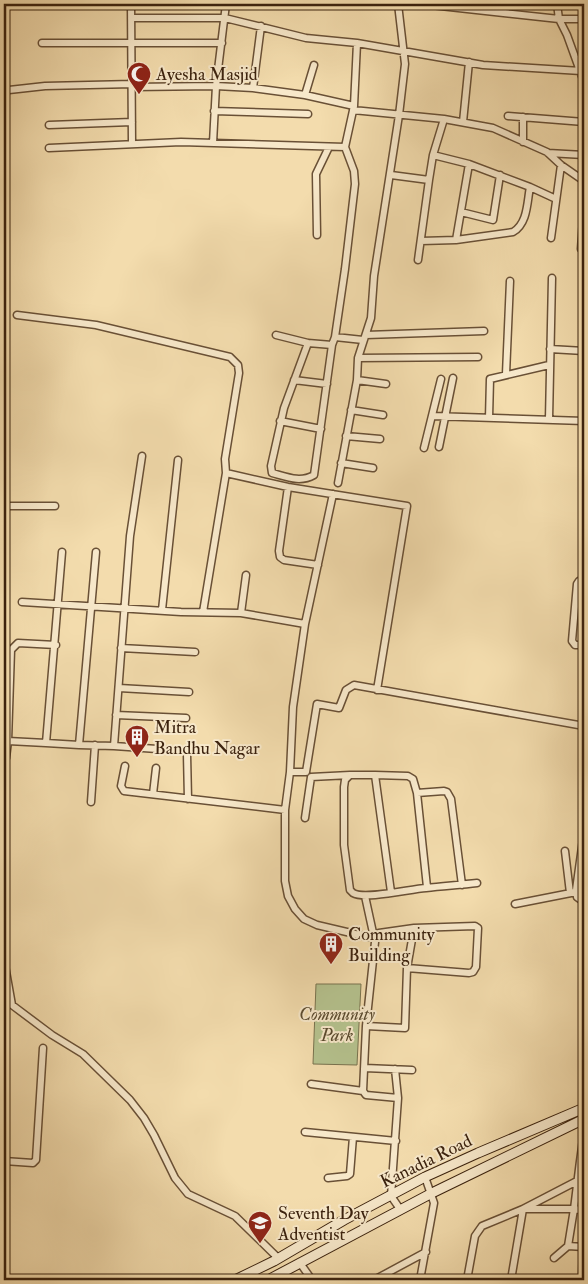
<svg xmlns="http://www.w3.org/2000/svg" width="588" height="1284" viewBox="0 0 588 1284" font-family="'IM FELL Double Pica',serif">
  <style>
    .green { fill: #b5c28e; stroke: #78724e }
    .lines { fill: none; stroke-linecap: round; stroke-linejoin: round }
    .street-casing { stroke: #695036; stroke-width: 9 }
    .secondary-casing { stroke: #3b220e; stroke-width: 11 }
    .street { stroke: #f7e8ca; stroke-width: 6 }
    .secondary { stroke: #f7e8ca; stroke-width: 9 }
    .labels { text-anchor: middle; stroke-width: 4; stroke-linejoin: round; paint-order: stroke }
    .poi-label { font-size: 18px; fill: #3b220e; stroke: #f7e8ca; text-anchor: start }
    .park-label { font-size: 18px; font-style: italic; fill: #5a4a2e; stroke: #f7e8ca }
    .street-label { font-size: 18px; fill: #3b220e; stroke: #f7e8ca }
  </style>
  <rect width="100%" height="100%" fill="#f3dcad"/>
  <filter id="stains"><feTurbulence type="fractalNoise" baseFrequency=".004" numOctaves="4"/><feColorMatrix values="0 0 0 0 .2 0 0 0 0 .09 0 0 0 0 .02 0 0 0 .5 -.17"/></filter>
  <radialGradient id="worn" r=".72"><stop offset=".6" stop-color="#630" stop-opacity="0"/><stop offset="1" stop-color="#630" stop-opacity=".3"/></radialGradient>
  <path class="green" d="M 316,984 L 361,984 L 357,1065 L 313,1064 Z"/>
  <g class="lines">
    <defs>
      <path id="street" d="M 131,4 L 132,144
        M 422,4 L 559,19 L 584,19
        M 557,4 L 559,19 L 567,35 L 584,82
        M 131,18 L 225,18 L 306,38 L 357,43 L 483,65 L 581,71
        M 42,43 L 222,43
        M 576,59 L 584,59
        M 132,87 L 216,86 L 253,88 L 305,95 L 354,106
        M 253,88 L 261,26
        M 9,90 L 45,86 L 133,84
        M 305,95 L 314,65
        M 353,110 L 444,119 L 493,128 L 547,152 L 561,165 L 584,181
        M 214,111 L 308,114
        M 508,116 L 584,122
        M 463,122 L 469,62
        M 49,125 L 132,122
        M 523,142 L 523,117
        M 213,143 L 216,86 L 226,4
        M 49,148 L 181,142 L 345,147
        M 548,153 L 584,155
        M 433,155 L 444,119
        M 391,175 L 429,180
        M 530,187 L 556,199
        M 461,212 L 493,220 L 500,175
        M 317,235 L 316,174 L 329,147
        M 551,238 L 561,165
        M 421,241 L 456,240 L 513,232 C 528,223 527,202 530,187 L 469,164
        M 581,249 L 584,205
        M 418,260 L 429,180 L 433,155 L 469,164 L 456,240
        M 17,315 L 96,325 L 230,357 L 238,365 L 239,373 L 225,459 L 226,473 L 288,487 L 407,506 L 377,690
        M 276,335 L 308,343 L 332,345
        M 366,335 L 484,331
        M 335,337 L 363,340
        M 308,343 L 284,408 L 271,466 L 272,473 C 287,477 300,483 314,475 L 332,345 L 335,337 L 345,269 L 355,184 L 354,171 L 345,147 L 354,106 L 357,43
        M 550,349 L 584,351
        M 358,358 L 478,357
        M 506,374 L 510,281
        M 294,380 L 327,384
        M 357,380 L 386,384
        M 351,410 L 383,415
        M 432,416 L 584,421
        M 489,418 L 490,379 L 549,365
        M 549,419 L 552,278
        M 280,421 L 321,429
        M 346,436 L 380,439
        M 439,447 L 453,378
        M 424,448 L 441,379
        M 341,463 L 373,468
        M 338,483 L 357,380 L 358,358 L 371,318 L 374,276 L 399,115 L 405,64 L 398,4
        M 288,487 L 279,551 L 280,557 L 284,560 L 318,565
        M 333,494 L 305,624 L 293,707 L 290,772 L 285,810 L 285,881 L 288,896 L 295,909 L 304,919 L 317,925 L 368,937 L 373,937 L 379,933 L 414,928 L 407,968 L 405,1028 L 366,1026
        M 4,506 L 55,506
        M 62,552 L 46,743 L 79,745 L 96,552
        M 584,579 L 579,581 L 577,584 L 572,641 L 575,645 L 584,645
        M 22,602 L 181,612 L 241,613 L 305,624
        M 162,610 L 178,460
        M 203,612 L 226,473
        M 241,613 L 246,575
        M 121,648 L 195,652
        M 119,688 L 189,692
        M 116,715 L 186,718
        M 8,741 L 46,743
        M 79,745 L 114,746 L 130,536 L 142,456
        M 114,746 L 186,751 L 187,754 L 188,799
        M 6,758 L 8,741 L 11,650 L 18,643 L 56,645
        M 125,766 L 121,786 L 124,791 L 285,810
        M 290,772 L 306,772 L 317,704 L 339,708 L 346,690 L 354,685 L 584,726
        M 375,775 L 408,776 L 413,779 L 417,793
        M 153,794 L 156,768
        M 91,802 L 95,745
        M 305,818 L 311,777 L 350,775
        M 584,832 L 576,890 L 577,897 L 584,902
        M 565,851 L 570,893
        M 427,887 L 417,793 L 444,791 L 447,792 L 451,799 L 462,885
        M 391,892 L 375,775 L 350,775 L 345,780 L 344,787 L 344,845 L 350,890 L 353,893 C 365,900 410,889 426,888 C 443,886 460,885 477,883
        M 365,896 L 375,942 L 366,1026 L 363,1091 L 366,1095 L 398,1098
        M 515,904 L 576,892
        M 4,919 L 4,945
        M 4,960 L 12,1005 L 52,1035 L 83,1054 L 130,1100 L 144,1118 L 154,1135 L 175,1178 L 188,1194 L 235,1216 L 278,1258
        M 407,968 L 469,973 L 473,972 L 476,967 L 478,928 L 475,926 L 414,928
        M 365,1068 L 412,1070
        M 395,1069 L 398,1098 L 391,1196 L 400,1209
        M 311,1084 L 363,1091
        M 305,1132 L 396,1141
        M 584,1132 L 580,1161 L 584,1161
        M 4,1161 L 33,1163 L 36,1160 L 43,1048
        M 580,1161 L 574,1209 L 584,1210
        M 328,1178 L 347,1176 L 350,1174 L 353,1137
        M 554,1258 L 568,1246 L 584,1247
        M 300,1263 L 312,1280
        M 374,1280 L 426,1252
        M 420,1280 L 434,1203 L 425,1177
        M 467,1280 L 475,1236 L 482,1226 L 523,1209 L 574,1209 L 568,1246
        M 511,1280 L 523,1209 L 577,1181
        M 582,1280 L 583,1247"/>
      <path id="secondary" d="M 235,1280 L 274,1261 L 344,1220 L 425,1177 L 478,1153 L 584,1108
        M 268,1280 L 432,1193 L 584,1119"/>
    </defs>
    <use href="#street" class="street-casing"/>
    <use href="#secondary" class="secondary-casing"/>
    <use href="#street" class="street"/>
    <use href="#secondary" class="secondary"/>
  </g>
  <defs>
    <symbol id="mosque-pin" viewBox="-11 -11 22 30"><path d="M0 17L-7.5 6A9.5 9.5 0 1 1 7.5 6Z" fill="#8f2418" stroke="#f7e8ca"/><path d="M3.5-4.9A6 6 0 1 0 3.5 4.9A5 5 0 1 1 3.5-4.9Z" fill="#fff"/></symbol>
    <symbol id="building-pin" viewBox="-11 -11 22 30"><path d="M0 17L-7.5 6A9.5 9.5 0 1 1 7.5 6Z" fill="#8f2418" stroke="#f7e8ca"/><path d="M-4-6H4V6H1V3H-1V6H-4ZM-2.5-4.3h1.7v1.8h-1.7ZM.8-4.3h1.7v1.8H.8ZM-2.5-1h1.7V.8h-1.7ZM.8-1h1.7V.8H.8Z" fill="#fff"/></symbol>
    <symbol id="school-pin" viewBox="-11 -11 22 30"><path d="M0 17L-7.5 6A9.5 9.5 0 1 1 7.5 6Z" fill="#8f2418" stroke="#f7e8ca"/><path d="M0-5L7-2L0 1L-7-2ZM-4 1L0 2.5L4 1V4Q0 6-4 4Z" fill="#fff"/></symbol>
  </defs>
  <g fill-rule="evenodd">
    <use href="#mosque-pin" x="125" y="60" width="28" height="38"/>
    <use href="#building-pin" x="123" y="723" width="28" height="38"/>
    <use href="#building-pin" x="317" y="930" width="28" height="38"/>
    <use href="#school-pin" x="246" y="1209" width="28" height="38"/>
  </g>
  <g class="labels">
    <g class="poi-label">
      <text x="156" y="80">Ayesha Masjid</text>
      <text x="154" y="733">Mitra<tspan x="154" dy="21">Bandhu Nagar</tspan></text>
      <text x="348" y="940">Community<tspan x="348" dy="21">Building</tspan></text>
      <text x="278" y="1219">Seventh Day<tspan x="278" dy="21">Adventist</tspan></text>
    </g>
    <g class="park-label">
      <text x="337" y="1020">Community<tspan x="337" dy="21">Park</tspan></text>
    </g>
    <g class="street-label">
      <text transform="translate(426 1161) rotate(-26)" y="6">Kanadia Road</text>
    </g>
  </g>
  <rect width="588" height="1284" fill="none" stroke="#f3dcad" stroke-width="20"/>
  <rect x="5" y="5" width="578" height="1274" fill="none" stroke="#3b220e" stroke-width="2.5"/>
  <rect x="10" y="10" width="568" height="1264" fill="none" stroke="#3b220e"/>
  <rect width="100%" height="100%" filter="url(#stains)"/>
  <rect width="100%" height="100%" fill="url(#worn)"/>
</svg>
